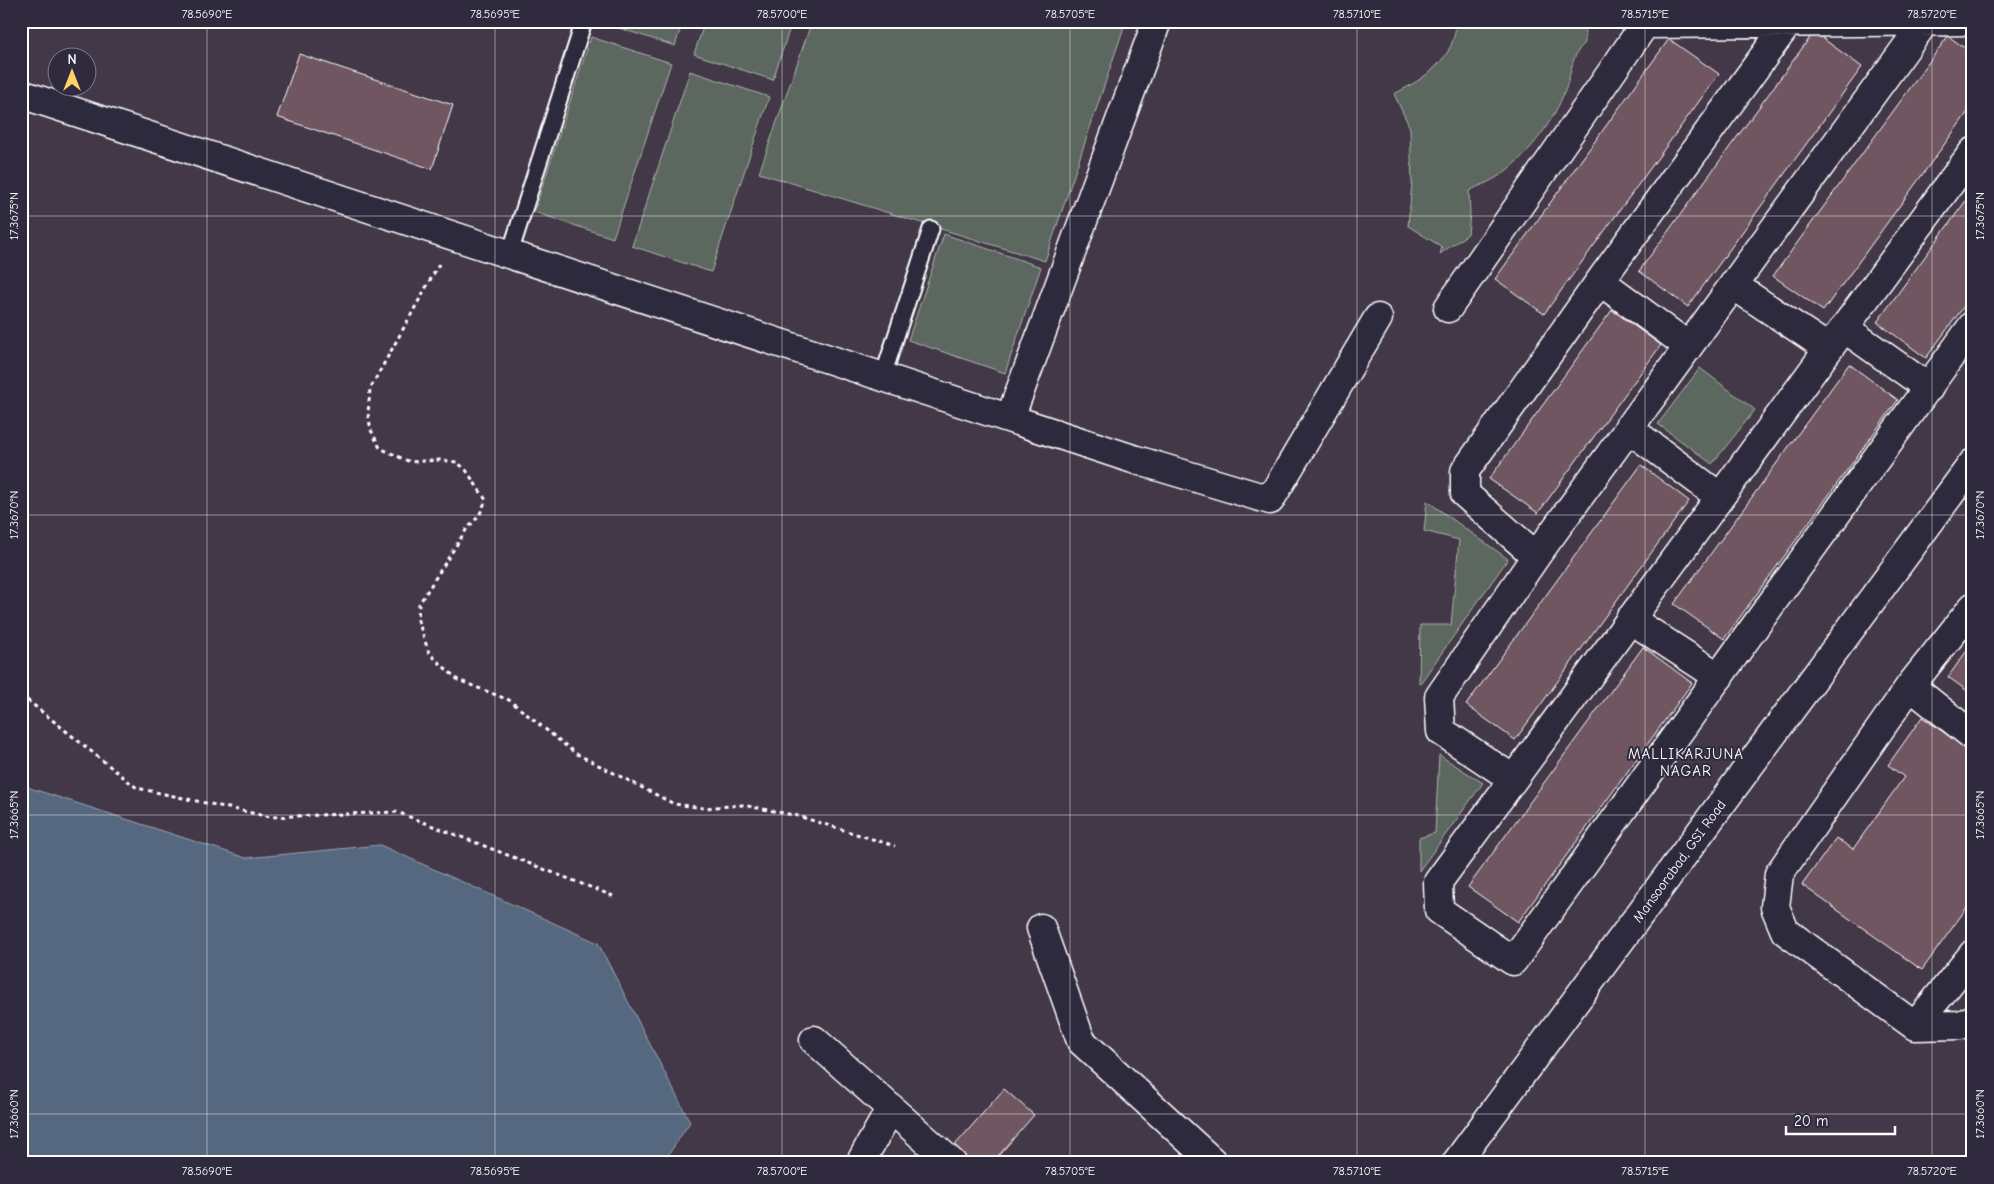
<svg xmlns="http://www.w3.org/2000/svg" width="1994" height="1184" viewBox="0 0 1994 1184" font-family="'Comic Neue',sans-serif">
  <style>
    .green { fill: #5b685e; stroke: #adb4ae }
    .water { fill: #546880; stroke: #98a4b3 }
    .building { fill: #6f5760; stroke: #fff }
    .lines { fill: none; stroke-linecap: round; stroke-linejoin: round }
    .lane-casing { stroke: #fff; stroke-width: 19 }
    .street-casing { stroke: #fff; stroke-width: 31 }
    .secondary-casing { stroke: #fff; stroke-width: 31 }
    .path { stroke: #fff; stroke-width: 3; stroke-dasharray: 4 4; stroke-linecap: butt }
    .lane { stroke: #2f2a3d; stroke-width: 15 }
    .street { stroke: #2f2a3d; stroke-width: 28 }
    .secondary { stroke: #2f2a3d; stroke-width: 28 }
    .ticks { fill: none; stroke: #fff; stroke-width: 1; stroke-opacity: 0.45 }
    .labels { text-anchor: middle; stroke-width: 4; stroke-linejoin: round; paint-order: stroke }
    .street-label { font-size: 14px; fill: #fff; stroke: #2f2a3d }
    .neighbourhood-label { font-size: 15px; letter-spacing: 1px; fill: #fff; stroke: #2f2a3d }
    .neatline { fill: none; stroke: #fff; stroke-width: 2 }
    .ticks-label { font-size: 12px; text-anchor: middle; fill: #fff }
  </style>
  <rect width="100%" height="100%" fill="#423848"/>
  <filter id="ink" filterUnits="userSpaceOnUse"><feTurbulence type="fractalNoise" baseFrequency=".02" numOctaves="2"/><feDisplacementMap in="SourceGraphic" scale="10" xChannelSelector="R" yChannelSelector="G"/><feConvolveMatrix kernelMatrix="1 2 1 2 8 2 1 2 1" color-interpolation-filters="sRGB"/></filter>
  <g filter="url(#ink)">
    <path class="green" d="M 597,21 L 683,21 L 675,46 Z
      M 705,21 L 792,21 L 773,80 L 694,54 Z
      M 812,21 L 1126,21 L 1045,261 L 759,173 Z
      M 1456,21 L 1583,21 L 1585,24 L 1585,43 C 1571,55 1572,71 1566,88 C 1554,121 1531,152 1503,173 C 1493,181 1480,185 1469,191 L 1470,213 L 1468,234 L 1440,254 L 1442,247 L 1408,226 L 1412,183 L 1410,128 L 1394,94 C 1424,79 1456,59 1456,21 Z
      M 591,37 L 671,63 L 613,238 L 534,212 Z
      M 690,71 L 769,97 L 711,272 L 632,246 Z
      M 944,234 L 1041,267 L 1005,373 L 908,340 Z
      M 1700,368 L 1755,410 L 1712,464 L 1658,424 Z
      M 1427,501 L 1508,559 L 1419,685 L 1420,625 L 1451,625 L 1459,540 L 1424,531 Z
      M 1439,755 L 1483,783 L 1419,871 L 1419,838 L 1435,833 Z"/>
    <path class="water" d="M 21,780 L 30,788 L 246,858 L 380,845 L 598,943 L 690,1122 L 663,1163 L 21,1163 Z"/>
    <path class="building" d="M 1814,32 L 1862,67 L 1688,307 L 1639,271 Z
      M 1948,36 L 1973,54 L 1973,105 L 1823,311 L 1773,276 Z
      M 1669,39 L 1719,74 L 1544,314 L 1495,279 Z
      M 299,54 L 453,105 L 432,169 L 277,117 Z
      M 1973,191 L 1973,294 L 1926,358 L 1877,322 Z
      M 1612,310 L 1661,345 L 1538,513 L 1489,479 Z
      M 1849,364 L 1898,400 L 1724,639 L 1674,604 Z
      M 1641,465 L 1689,501 L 1515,740 L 1466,705 Z
      M 1973,642 L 1973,695 L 1948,677 Z
      M 1643,647 L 1692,683 L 1518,922 L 1468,887 Z
      M 1922,717 L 1973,753 L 1973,899 L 1922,970 L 1802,885 L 1836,838 L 1853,849 L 1904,777 L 1888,765 Z
      M 1004,1089 L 1034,1115 L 992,1163 L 962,1163 L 949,1152 Z"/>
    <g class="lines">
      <defs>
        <path id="lane" d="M 510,253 L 584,21
          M 883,376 L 931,229"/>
        <path id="street" d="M 1788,23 L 1600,281 L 1465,471 L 1465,494 L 1536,556 L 1924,23
          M 21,94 L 1133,459 L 1270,500 L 1378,318
          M 1973,152 L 1438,882 L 1439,910 L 1513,961 L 1973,325
          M 1600,281 L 1688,346
          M 1733,285 L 1829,349
          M 1448,308 L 1645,24 L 1973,21
          M 1844,328 L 1929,388
          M 1010,418 L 1157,21
          M 1628,428 L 1720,497
          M 1973,607 L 1910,686 L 1779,874 L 1775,907 L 1785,931 L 1915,1026 L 1961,1025 L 1973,1019
          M 1630,619 L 1719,677
          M 1910,686 L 1973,736
          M 1513,779 L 1441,731 L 1439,697 L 1536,556
          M 1041,928 L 1081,1041 L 1214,1163
          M 1915,1026 L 1973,954
          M 814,1040 L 952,1163
          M 860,1163 L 891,1108"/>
        <path id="secondary" d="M 1456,1163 L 1973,463"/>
      </defs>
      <use href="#lane" class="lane-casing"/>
      <use href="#street" class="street-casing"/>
      <use href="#secondary" class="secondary-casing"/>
      <path class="path" d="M 439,264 L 370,389 L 368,414 L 371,430 L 380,448 L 410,462 L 440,460 L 457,462 L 466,470 L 486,500 L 479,516 L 466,530 L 419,604 L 418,620 L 429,653 L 458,680 L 509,700 L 575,753 L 674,804 L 704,808 L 743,805 L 798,816 L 895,846
        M 21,695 L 137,788 L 270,817 L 397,812 L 613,896"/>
      <use href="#lane" class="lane"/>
      <use href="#street" class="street"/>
      <use href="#secondary" class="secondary"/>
    </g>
  </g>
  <path class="ticks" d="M 207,21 L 207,1163M 495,21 L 495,1163M 782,21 L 782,1163M 1070,21 L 1070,1163M 1357,21 L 1357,1163M 1645,21 L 1645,1163M 1932,21 L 1932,1163M 21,216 L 1973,216M 21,515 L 1973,515M 21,815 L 1973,815M 21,1114 L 1973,1114"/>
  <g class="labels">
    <g class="street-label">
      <text transform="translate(1679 861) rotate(-54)" y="5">Mansoorabad, GSI Road</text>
    </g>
    <g class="neighbourhood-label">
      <text x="1686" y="759">MALLIKARJUNA<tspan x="1686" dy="17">NAGAR</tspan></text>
    </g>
  </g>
  <rect width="1994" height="1184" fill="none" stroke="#2f2a3d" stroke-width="55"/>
  <g transform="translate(72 72)"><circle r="24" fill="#2f2a3d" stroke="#827f8b"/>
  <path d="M0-4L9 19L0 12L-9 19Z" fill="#ffd166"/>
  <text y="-8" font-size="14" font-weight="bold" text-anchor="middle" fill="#ffffff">N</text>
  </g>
  <path d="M1786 1126v8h109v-8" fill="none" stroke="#ffffff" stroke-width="2.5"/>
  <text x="1794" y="1126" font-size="15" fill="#ffffff" stroke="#2f2a3d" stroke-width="4" paint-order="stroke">20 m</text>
  <rect x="28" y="28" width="1938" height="1128" class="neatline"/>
  <g class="ticks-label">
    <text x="207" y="18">78.5690°E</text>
    <text x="495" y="18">78.5695°E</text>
    <text x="782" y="18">78.5700°E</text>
    <text x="1070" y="18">78.5705°E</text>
    <text x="1357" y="18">78.5710°E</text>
    <text x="1645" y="18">78.5715°E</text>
    <text x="1932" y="18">78.5720°E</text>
    <text transform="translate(14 216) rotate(-90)" y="4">17.3675°N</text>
    <text transform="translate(1980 216) rotate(-90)" y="4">17.3675°N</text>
    <text transform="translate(14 515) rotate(-90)" y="4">17.3670°N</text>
    <text transform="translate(1980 515) rotate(-90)" y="4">17.3670°N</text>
    <text transform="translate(14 815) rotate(-90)" y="4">17.3665°N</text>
    <text transform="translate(1980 815) rotate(-90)" y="4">17.3665°N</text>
    <text transform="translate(14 1114) rotate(-90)" y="4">17.3660°N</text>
    <text transform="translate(1980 1114) rotate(-90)" y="4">17.3660°N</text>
    <text x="207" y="1175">78.5690°E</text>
    <text x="495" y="1175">78.5695°E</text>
    <text x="782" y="1175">78.5700°E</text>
    <text x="1070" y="1175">78.5705°E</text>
    <text x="1357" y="1175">78.5710°E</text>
    <text x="1645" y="1175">78.5715°E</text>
    <text x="1932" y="1175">78.5720°E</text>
  </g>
</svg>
